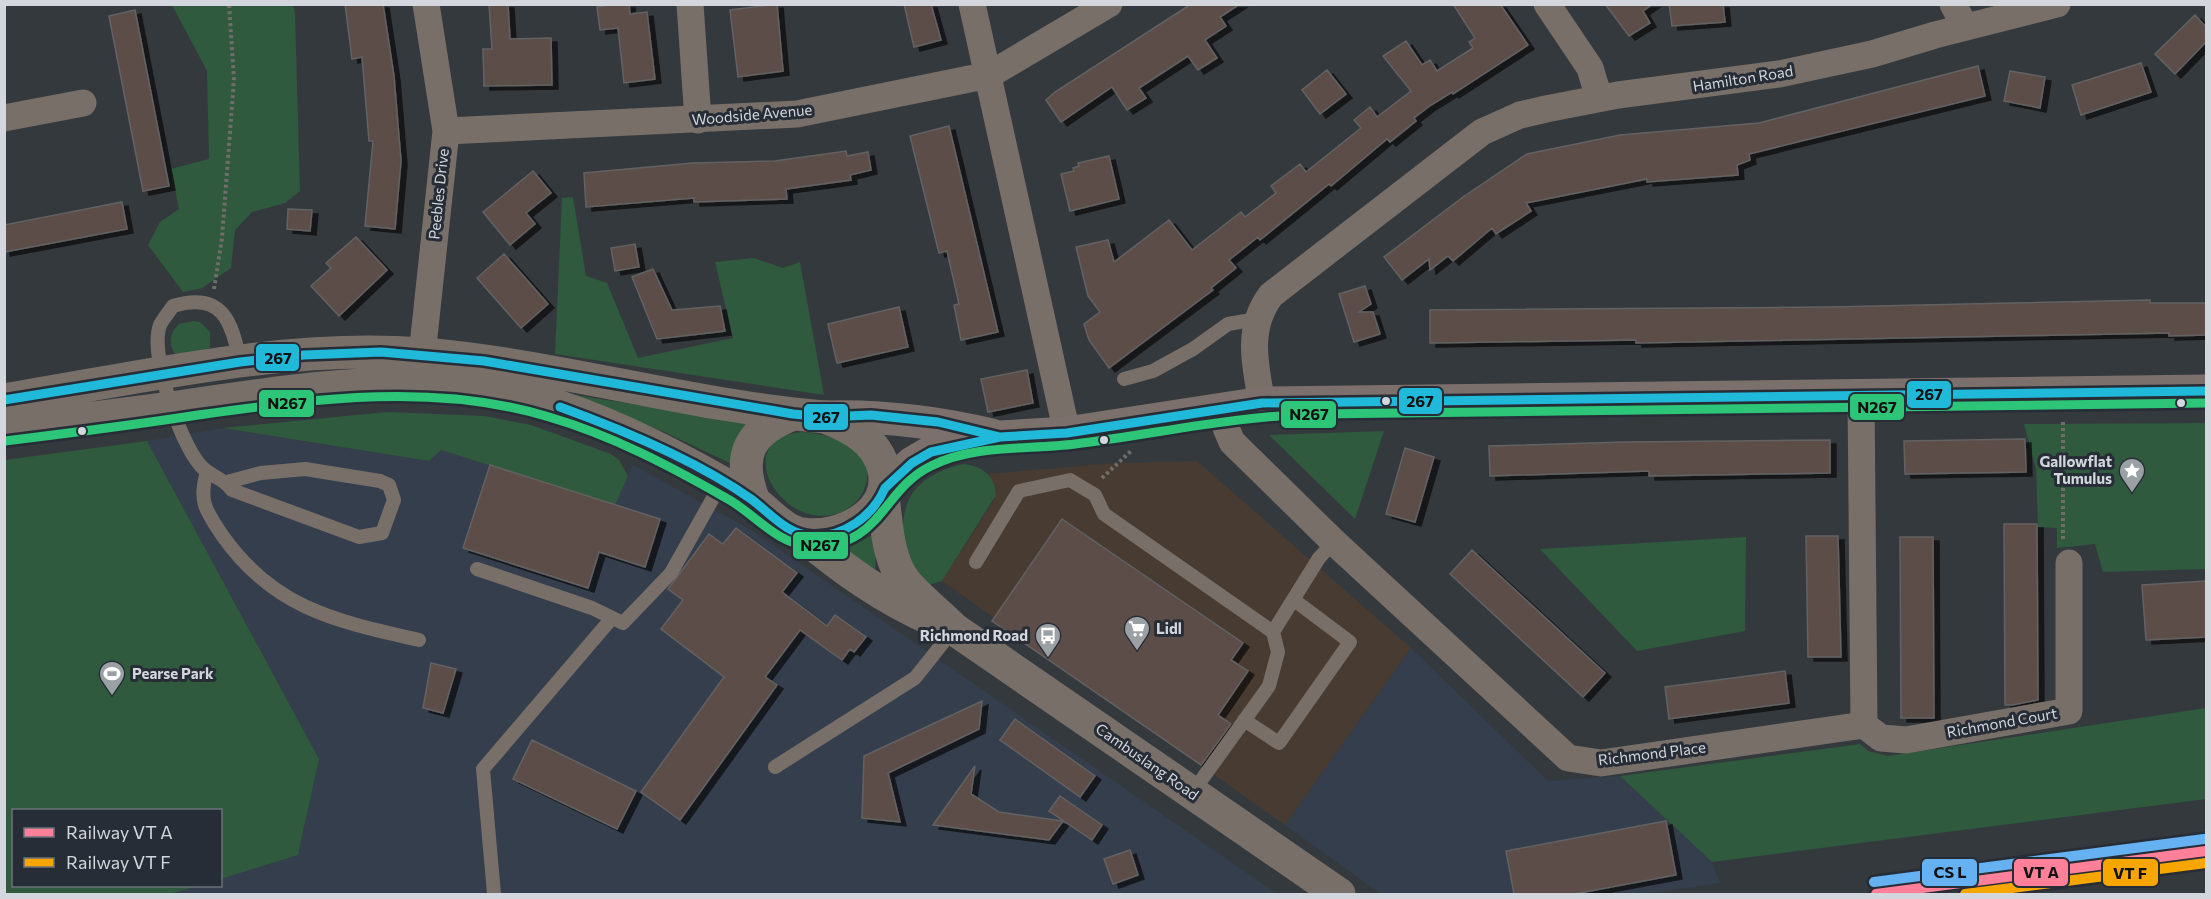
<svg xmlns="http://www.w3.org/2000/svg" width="2211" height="899" viewBox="0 0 2211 899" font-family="Commissioner,sans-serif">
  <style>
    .commercial { fill: #483b31 }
    .built { fill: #353e4c }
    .green { fill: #2f5a3e }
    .building { fill: #5b4d48; stroke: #636263; stroke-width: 1.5; filter: url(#shadow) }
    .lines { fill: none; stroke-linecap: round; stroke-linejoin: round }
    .path { stroke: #726d6a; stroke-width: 4; stroke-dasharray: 3 3; stroke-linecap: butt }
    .service { stroke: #786f68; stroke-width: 14 }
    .minor { stroke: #786f68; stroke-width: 27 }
    .secondary { stroke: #7b706b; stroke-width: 33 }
    .primary { stroke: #786f69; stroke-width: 33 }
    .bus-1-casing { stroke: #272d36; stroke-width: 14 }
    .bus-2-casing { stroke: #272d36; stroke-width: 14 }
    .bus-1 { stroke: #20b9da; stroke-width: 9 }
    .bus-2 { stroke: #2dc577; stroke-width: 9 }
    .rail-1-casing { stroke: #272d36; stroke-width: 15 }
    .rail-2-casing { stroke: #272d36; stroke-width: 15 }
    .rail-3-casing { stroke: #272d36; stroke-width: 15 }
    .rail-1 { stroke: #ff8098; stroke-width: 10 }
    .rail-2 { stroke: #f7a600; stroke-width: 10 }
    .rail-3 { stroke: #66b1f2; stroke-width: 10 }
    .bus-dot { fill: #d3d7dd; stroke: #272d36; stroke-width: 2 }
    .labels { text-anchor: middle; stroke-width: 6; stroke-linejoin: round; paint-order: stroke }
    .street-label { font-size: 15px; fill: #d3d7dd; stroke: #272d36 }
    .poi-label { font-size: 15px; font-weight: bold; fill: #d3d7dd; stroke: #272d36; text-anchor: end }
    .line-badge { stroke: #272d36; stroke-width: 2 }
    .pale-badge-label { font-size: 16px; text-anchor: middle; font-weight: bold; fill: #111 }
  </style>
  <defs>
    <filter id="shadow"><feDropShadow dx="6" dy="4" stdDeviation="0" flood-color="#0009"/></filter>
  </defs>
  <rect width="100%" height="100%" fill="#34393e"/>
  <path class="commercial" d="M 1197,461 L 1411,648 L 1285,825 L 942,581 L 993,502 L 995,487 L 988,474 L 1115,463 Z"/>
  <path class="built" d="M 223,428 L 429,461 L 441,450 L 615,504 L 633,465 L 753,531 L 1277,894 L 170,894 L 199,886 L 220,886 L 221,879 L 298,855 L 319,759 L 147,441 Z
    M 1411,648 L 1548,781 L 1620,776 L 1712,862 L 1720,883 L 1642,894 L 1381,894 L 1285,825 Z"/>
  <path class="green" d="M 172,5 L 293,5 L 295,13 L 300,191 L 285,203 L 252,212 L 235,230 L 231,268 L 202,288 L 183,292 L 148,245 L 160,222 L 179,209 L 171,169 L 209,159 L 207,71 Z
    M 573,197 L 586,276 L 607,283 L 638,358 L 733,338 L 715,262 L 754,258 L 783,268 L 800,262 L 824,395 L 555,354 L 562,198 Z
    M 193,321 L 200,322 L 210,332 L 210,348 L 176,356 C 168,344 169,334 179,324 Z
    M 545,390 L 754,424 L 736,466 L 660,430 Z
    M 387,412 L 485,416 L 531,425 L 611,454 L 619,460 L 628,476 L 615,505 L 441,450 L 429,461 L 223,428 Z
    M 2206,423 L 2206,569 L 2103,572 L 2095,544 L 2057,548 L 2057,528 L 2038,527 L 2036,469 L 2024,424 Z
    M 1384,431 L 1355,519 L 1269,435 Z
    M 803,432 C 821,434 841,438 855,449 C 880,470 864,506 836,514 C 778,530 729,437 803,432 Z
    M 147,441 L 319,759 L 298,855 L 221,879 L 220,810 L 14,810 L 14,886 L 199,886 L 170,894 L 5,894 L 5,460 Z
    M 963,464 C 982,466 995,475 996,495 L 942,581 L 928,585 C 922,578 913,571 909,564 C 905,558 905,547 904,541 C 898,496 921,474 963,464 Z
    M 876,533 L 875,575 L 837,548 L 852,546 Z
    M 1746,537 L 1745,631 L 1637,651 L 1540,549 Z
    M 2206,708 L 2206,799 L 1712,862 L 1620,776 L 1860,744 L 1868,751 L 1888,756 Z"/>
  <path class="building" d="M 345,4 L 383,4 L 394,76 L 401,161 L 395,229 L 365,226 L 373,141 L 369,141 L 362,57 L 352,59 Z
    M 489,4 L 508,4 L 510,39 L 551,38 L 552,85 L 484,86 L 483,49 L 492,49 Z
    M 616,4 L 629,4 L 630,14 L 647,12 L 655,79 L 624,83 L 618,28 L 600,30 L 597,7 Z
    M 777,4 L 783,71 L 738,77 L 730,10 Z
    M 904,4 L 931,4 L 941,40 L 914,47 Z
    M 1191,4 L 1240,4 L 1220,17 L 1226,26 L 1205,40 L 1217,58 L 1198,70 L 1188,56 L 1139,88 L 1146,98 L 1127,110 L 1112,87 L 1061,122 L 1046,100 L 1055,92 Z
    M 1453,4 L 1500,4 L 1528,45 L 1453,94 L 1452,92 L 1431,105 L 1414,118 L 1416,121 L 1390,142 L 1387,139 L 1331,186 L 1329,184 L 1260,240 L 1258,237 L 1229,260 L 1236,268 L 1211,288 L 1213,290 L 1109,368 L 1089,340 L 1084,324 L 1100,312 L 1088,296 L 1076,247 L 1108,240 L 1114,262 L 1169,220 L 1192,250 L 1241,212 L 1245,217 L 1276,193 L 1271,186 L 1300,164 L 1306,172 L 1361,128 L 1354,120 L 1370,107 L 1377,117 L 1411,91 L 1383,56 L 1406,41 L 1422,65 L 1430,60 L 1437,71 L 1473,48 L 1469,42 L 1475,38 Z
    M 1605,4 L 1653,4 L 1643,11 L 1650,23 L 1629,36 Z
    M 1669,4 L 1723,4 L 1725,22 L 1672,26 Z
    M 135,10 L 169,186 L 143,191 L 109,16 Z
    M 2195,15 L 2206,27 L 2206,42 L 2175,74 L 2155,54 Z
    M 2141,63 L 2151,92 L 2081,115 L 2072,85 Z
    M 1978,66 L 1985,96 L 1749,154 L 1750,160 L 1737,165 L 1738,175 L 1647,182 L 1647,179 L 1526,203 L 1531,211 L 1496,234 L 1492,228 L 1453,261 L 1448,256 L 1430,270 L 1429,259 L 1402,280 L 1384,257 L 1463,197 L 1527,154 L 1620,135 L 1759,123 Z
    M 1327,70 L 1346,94 L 1320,114 L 1302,90 Z
    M 2010,71 L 2045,77 L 2040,108 L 2004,101 Z
    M 949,126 L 998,332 L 961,340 L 954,305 L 959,304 L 947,251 L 939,253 L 910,136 Z
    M 846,151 L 847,156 L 868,152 L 871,170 L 850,175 L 851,180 L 786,189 L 787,199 L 694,202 L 694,198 L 586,207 L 584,173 L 693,163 L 775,161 Z
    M 1109,156 L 1119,199 L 1070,211 L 1061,174 L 1074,171 L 1073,168 L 1079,166 L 1078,163 Z
    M 533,171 L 551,193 L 526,213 L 535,224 L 510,245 L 483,212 Z
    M 122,202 L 127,229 L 4,252 L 4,225 Z
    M 288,209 L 312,210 L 310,231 L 287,229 Z
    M 356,237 L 387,270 L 339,316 L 311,286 L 331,268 L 326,263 Z
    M 635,244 L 639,267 L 615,271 L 611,248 Z
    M 504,254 L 548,304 L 521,328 L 477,278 Z
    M 653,269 L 672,310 L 720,306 L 725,331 L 657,339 L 632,277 Z
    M 1365,286 L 1371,304 L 1359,312 L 1373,312 L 1380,334 L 1354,342 L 1339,294 Z
    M 2150,300 L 2150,303 L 2206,303 L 2206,335 L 2169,336 L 2169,333 L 1636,343 L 1636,340 L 1430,343 L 1430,310 L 1831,307 Z
    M 899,307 L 908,347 L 837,363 L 828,324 Z
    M 1027,370 L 1033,403 L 988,412 L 981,379 Z
    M 2025,439 L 2026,472 L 1905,474 L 1904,441 Z
    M 1830,440 L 1830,473 L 1649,476 L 1649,471 L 1490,476 L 1489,446 L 1625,442 Z
    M 1405,448 L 1434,457 L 1415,522 L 1386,514 Z
    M 490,465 L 660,519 L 645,567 L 599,552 L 588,588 L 463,548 Z
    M 1062,519 L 1243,643 L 1231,660 L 1248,671 L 1218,715 L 1231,724 L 1201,765 L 992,621 Z
    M 2004,524 L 2037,524 L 2038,700 L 2012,705 L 2005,705 Z
    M 736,528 L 797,573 L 782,592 L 827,626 L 835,615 L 866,637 L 854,652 L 850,649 L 842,660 L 800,630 L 765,677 L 777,685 L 680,820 L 641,792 L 724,677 L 661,629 L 683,600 L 668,589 L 709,534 L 723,544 Z
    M 1806,536 L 1838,536 L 1841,657 L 1808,657 Z
    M 1900,537 L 1933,537 L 1934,718 L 1901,718 Z
    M 1472,550 L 1605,673 L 1583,697 L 1450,574 Z
    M 2206,581 L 2206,637 L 2146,640 L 2142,585 Z
    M 431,663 L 456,669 L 443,713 L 423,708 Z
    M 1785,671 L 1789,703 L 1669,719 L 1665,687 Z
    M 982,701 L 979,729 L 888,773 L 900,822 L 862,818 L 864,756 Z
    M 1015,719 L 1095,776 L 1080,797 L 1000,740 Z
    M 532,740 L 636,791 L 617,829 L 513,779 Z
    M 975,766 L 971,794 L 999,812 L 1063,821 L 1049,840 L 933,825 Z
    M 1060,796 L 1102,825 L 1092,840 L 1049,811 Z
    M 1666,821 L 1676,875 L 1574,894 L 1514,894 L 1506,851 Z
    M 1130,850 L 1138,875 L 1113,884 L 1104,859 Z"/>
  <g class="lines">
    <path class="path" d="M 214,289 L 222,238 L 234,79 L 229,4
      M 1102,478 L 1131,451
      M 2063,539 L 2063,421"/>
    <path class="service" d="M 1124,379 L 1153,371 L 1193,349 L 1228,324 L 1257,319
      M 207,472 C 198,501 206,511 222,535 C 274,609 336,621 419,640
      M 227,482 L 261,473 L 305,469 L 380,481 L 389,485 L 394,500 L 382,533 L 359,537 L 232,490 C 224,478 209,476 200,465 C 180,442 149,354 160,325 C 163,319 169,312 173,306 C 222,291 232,321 240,362
      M 976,562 L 1019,491 L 1070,480 L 1095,495 L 1104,514 L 1273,632 L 1278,652 L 1269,686 L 1192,793
      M 477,569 L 592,608 L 623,623 L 671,573 L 722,482
      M 1273,632 L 1319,558 L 1334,542
      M 1244,720 L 1279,743 L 1350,642 L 1294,600
      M 775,767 L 915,678 L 954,629
      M 494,894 L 483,769 L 612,618"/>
    <path class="minor" d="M 690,4 L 698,120
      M 972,4 L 1067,433
      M 1547,4 L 1590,68 L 1599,98
      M 1953,4 L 1965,27
      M 4,118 L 83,103
      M 446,131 L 797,114 L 989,75 L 1109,4
      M 420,374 L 446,131 L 426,4
      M 1262,403 C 1255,365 1246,328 1271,295 L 1482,132 L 1520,115 L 1546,109 L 1618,95 L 1779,74 L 1872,54 L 1935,35 L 2057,4
      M 1225,408 L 1226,428 L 1232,442 L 1334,542 L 1568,758 L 1601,763 L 1864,725 L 1861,394
      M 1864,725 L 1881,738 L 1906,740 L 2069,711 L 2069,563"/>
    <path class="secondary" d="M 825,417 C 883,415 936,422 992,435
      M 885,488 L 912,463 L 931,452 L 1000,437 L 1067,433 L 1262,403 L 2206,391"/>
    <path class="primary" d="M 4,400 C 138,378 287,343 422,354 C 558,365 689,406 825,417 C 851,427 877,440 884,470 C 893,513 840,540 803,534 C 781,531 765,507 747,497 C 685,461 622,427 554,405 C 437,367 310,388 191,405 C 129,414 67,421 4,429
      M 883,497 C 887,525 887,559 906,583 C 920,599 939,614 954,629 L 1339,894
      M 754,501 C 736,455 749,431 793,414
      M 801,534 C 843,569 883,598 933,620"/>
    <defs>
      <path id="bus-1" d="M 4,400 L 240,362 L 304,355 L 381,352 L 484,361 L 793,414 L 825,417 L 871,415 L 938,422 L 1000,437 L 1067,433 L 1262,403 L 2206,391
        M 560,407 C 623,430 696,460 751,499 C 770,513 787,535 813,536 C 844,537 873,516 885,488
        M 885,488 L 912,463 L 931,452 L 1000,437"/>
      <path id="bus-2" d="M 5,441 C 70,433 134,425 198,415 C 315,399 435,382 549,417 C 611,435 670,466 726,498 C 753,512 776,544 809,546 C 882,549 881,490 931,466 C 974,444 1028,450 1075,444 C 1156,434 1234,416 1316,414 L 2206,403"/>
    </defs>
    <use href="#bus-1" class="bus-1-casing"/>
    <use href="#bus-2" class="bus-2-casing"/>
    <use href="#bus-1" class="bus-1"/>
    <use href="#bus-2" class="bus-2"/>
    <defs>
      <path id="rail-1" d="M 1876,894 L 2206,851"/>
      <path id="rail-2" d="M 1965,894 L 2206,863"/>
      <path id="rail-3" d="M 1874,882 L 2204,839"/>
    </defs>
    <use href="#rail-1" class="rail-1-casing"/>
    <use href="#rail-2" class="rail-2-casing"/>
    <use href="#rail-3" class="rail-3-casing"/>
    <use href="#rail-1" class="rail-1"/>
    <use href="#rail-2" class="rail-2"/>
    <use href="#rail-3" class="rail-3"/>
  </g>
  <defs>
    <symbol id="sight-pin" viewBox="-11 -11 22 30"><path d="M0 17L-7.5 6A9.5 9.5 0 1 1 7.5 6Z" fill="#9ba0a5" stroke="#272d36"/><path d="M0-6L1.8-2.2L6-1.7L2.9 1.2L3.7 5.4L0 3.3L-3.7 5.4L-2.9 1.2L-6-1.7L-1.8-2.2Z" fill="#fff"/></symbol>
    <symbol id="supermarket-pin" viewBox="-11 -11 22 30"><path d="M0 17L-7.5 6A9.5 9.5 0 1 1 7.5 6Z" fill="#9ba0a5" stroke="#272d36"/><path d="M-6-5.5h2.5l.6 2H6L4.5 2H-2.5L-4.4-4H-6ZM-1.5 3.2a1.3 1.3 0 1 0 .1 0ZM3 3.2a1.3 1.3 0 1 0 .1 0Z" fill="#fff"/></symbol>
    <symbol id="bus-pin" viewBox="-11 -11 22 30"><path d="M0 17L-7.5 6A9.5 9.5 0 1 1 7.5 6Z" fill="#9ba0a5" stroke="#272d36"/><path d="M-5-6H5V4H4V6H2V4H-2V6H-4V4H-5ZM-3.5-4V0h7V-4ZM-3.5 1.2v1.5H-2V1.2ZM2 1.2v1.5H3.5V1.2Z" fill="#fff"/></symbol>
    <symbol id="stadium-pin" viewBox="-11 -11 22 30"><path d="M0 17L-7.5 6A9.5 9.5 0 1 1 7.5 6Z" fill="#9ba0a5" stroke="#272d36"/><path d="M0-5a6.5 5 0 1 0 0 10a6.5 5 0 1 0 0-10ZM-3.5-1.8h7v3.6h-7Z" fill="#fff"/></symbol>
  </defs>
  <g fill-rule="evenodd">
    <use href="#sight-pin" x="2117" y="456" width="30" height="40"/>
    <use href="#supermarket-pin" x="1122" y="614" width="30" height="40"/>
    <use href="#bus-pin" x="1033" y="621" width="30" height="40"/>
    <use href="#stadium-pin" x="97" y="659" width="30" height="40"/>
  </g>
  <g class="bus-dot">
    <circle cx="1386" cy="401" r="5"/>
    <circle cx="2181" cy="403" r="5"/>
    <circle cx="82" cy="431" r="5"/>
    <circle cx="1104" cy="440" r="5"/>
  </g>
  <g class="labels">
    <g class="street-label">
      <text transform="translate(1743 79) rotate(-9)" y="5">Hamilton Road</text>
      <text transform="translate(752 115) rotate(-5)" y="5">Woodside Avenue</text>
      <text transform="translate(439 194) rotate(-84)" y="5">Peebles Drive</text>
      <text transform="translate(2002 723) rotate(-10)" y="5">Richmond Court</text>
      <text transform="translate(1652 754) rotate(-7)" y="5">Richmond Place</text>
      <text transform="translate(1147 762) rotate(35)" y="5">Cambuslang Road</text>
    </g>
    <g class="poi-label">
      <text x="2112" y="467">Gallowflat<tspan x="2112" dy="17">Tumulus</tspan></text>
      <text x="1156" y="634" text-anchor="start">Lidl</text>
      <text x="1028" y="641">Richmond Road</text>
      <text x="132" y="679" text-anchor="start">Pearse Park</text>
    </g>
  </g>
  <g class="line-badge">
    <rect x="255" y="343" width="45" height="29" rx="6" fill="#20b9da"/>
    <rect x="1906" y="380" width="46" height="29" rx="6" fill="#20b9da"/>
    <rect x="1398" y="387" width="45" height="28" rx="6" fill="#20b9da"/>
    <rect x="258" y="389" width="57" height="29" rx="6" fill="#2dc577"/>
    <rect x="1849" y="393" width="56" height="28" rx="6" fill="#2dc577"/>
    <rect x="1280" y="400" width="57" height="29" rx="6" fill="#2dc577"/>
    <rect x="803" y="403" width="46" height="28" rx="6" fill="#20b9da"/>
    <rect x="792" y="531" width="57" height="29" rx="6" fill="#2dc577"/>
    <rect x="1921" y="858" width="57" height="29" rx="6" fill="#66b1f2"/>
    <rect x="2013" y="858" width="56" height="29" rx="6" fill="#ff8098"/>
    <rect x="2102" y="858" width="57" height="29" rx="6" fill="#f7a600"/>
  </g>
  <g class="pale-badge-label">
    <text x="278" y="364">267</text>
    <text x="1929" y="400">267</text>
    <text x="1420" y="407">267</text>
    <text x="287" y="409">N267</text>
    <text x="1877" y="413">N267</text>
    <text x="1309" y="420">N267</text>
    <text x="826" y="423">267</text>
    <text x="820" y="551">N267</text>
    <text x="1950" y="878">CS L</text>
    <text x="2041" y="878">VT A</text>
    <text x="2130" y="879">VT F</text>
  </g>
  <rect width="2211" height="899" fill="none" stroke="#d3d7dd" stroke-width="12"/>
  <rect x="12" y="809" width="210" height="78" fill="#272d36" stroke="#6c7179" stroke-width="1.5"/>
  <rect x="24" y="828" width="30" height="9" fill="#ff8098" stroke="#6c7179" stroke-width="1.5"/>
  <text x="66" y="839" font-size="18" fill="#d3d7dd">Railway VT A</text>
  <rect x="24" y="858" width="30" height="9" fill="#f7a600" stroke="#6c7179" stroke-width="1.5"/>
  <text x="66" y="869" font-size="18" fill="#d3d7dd">Railway VT F</text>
</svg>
